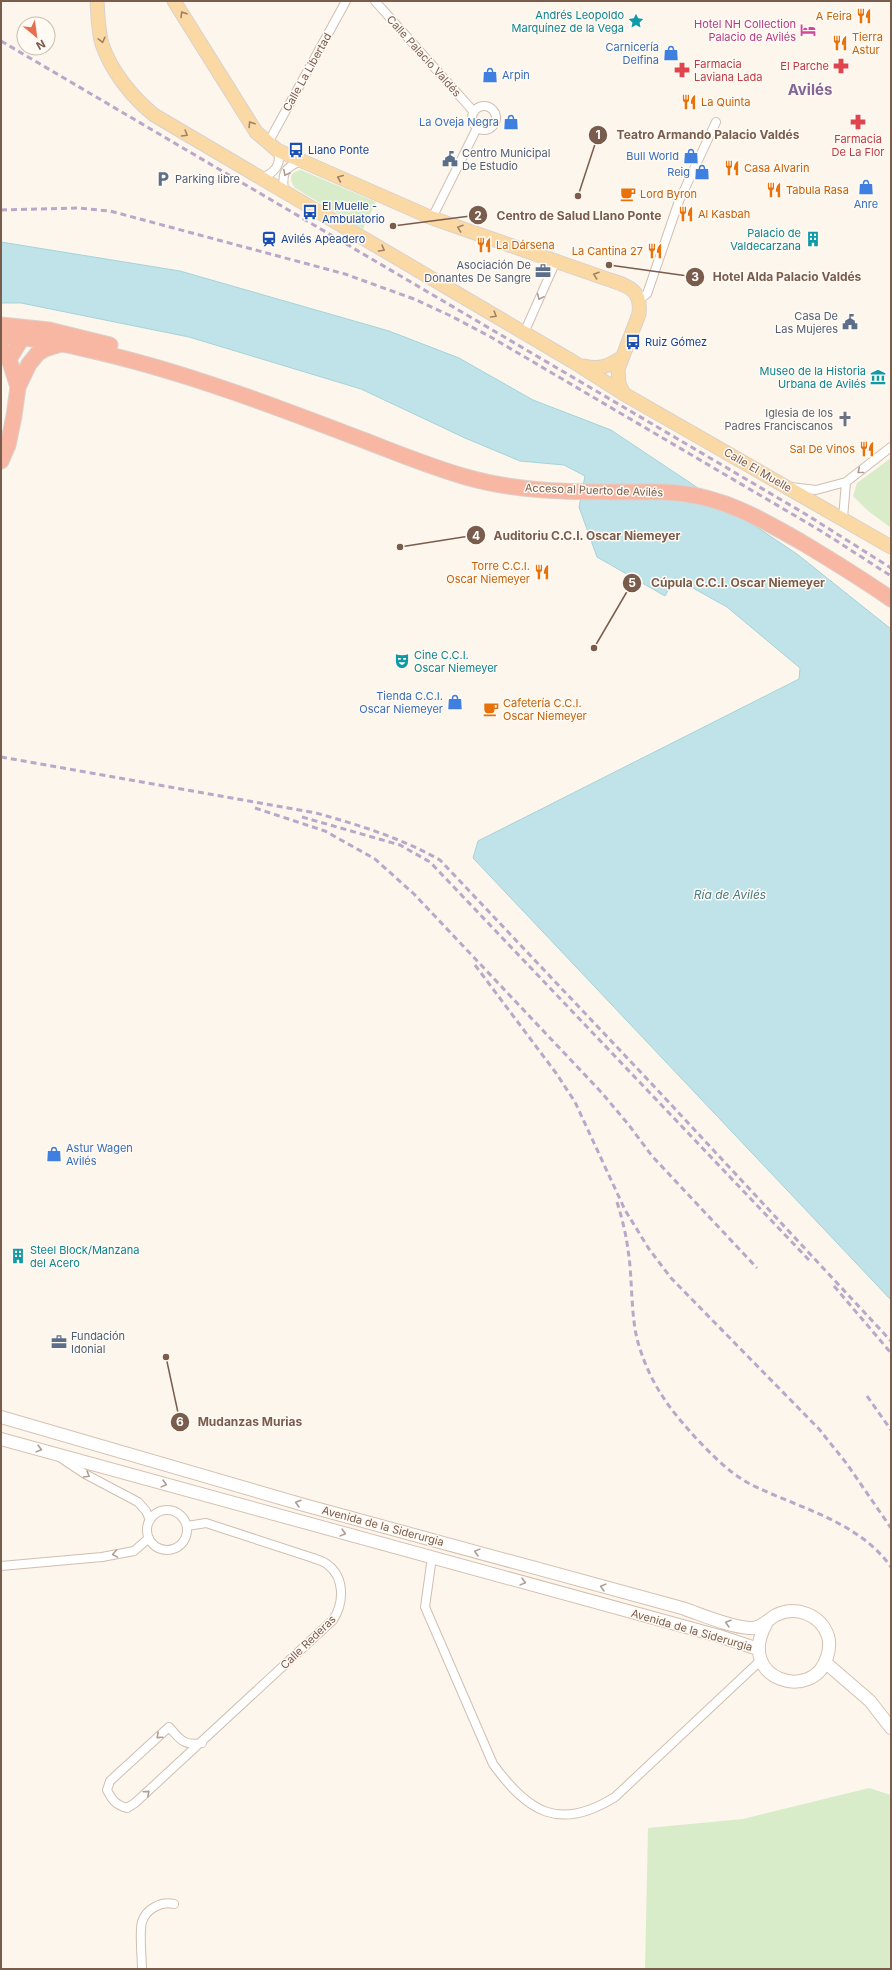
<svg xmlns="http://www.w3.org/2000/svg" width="892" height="1970" viewBox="0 0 892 1970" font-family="Inter,sans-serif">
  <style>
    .green { fill: #d8ecc9 }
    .water { fill: #bfe3e8; stroke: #a5d3da }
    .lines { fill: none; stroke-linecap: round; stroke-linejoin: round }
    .street-casing { stroke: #d1beb0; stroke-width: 10 }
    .secondary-casing { stroke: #d6c0b0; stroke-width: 14 }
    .primary-casing { stroke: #dad1cd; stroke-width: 15 }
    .highway-casing { stroke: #dad1cd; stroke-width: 17 }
    .street { stroke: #fff; stroke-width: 8 }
    .secondary { stroke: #fff; stroke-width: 12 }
    .primary { stroke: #fbd9a5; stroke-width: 13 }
    .highway { stroke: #f7b7a3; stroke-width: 15 }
    .rail { stroke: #b9a8c9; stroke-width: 3; stroke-dasharray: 6 4; stroke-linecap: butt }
    .oneway { stroke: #a18267 }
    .oneway2 { stroke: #af9d94 }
    .labels { text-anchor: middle; stroke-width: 3; stroke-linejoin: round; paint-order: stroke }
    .culture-label { font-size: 11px; fill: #0d838f; stroke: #fffaf3; text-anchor: end }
    .food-label { font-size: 11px; fill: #c56008; stroke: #fffaf3; text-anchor: start }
    .hotel-label { font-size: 11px; fill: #b23c85; stroke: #fffaf3; text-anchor: end }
    .shop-label { font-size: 11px; fill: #366cbe; stroke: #fffaf3; text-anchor: end }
    .street-label { font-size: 11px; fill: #7a5c4d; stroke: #fffaf3 }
    .health-label { font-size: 11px; fill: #be3a42; stroke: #fffaf3; text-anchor: start }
    .transit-label { font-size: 11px; fill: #164399; stroke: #fffaf3; text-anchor: start }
    .service-label { font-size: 11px; fill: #4e5e75; stroke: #fffaf3; text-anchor: start }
    .worship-label { font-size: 11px; fill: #5b616d; stroke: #fffaf3; text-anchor: end }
    .water-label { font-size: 12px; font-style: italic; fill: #437c86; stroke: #fffaf3 }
    .district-label { font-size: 15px; font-weight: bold; fill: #846695; stroke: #fffaf3 }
    .leader { fill: none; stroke: #7a5c4d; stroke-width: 1.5 }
    .callout-dot { fill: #7a5c4d; stroke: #fffaf3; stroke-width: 1.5 }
    .mark-label { font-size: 12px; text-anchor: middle; font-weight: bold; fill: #fff }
    .callout-label { font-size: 12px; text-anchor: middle; font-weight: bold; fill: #7a5c4d; stroke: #fffaf3; stroke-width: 3; stroke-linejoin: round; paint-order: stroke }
  </style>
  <rect width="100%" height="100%" fill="#fdf6ec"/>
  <path class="green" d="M 301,170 L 376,202 L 363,229 L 295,188 C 289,180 289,172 301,170 Z
    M 891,458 L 891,528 L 867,510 L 853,496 L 857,483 Z
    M 869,1788 L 891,1795 L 891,1969 L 645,1969 L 648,1828 L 743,1819 Z"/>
  <path class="water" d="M 1,242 L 180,271 L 389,331 L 459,358 L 533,400 L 611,430 L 797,554 L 891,629 L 891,1300 L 473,858 L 478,841 L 799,679 L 800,668 L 727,607 L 675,578 L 665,596 L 597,557 L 579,507 L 585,476 L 564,465 L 520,461 L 465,438 L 361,389 L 189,337 L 21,303 L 1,303 Z"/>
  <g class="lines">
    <defs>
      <path id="street" d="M 375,1 L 474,112
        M472 118a12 12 0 1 1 24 0a12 12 0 1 1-24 0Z
        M 268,143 L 346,1
        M 260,178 C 274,174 283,164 277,150
        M 284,192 C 282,174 283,168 301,161
        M 432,218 L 477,128
        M 639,299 L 647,294 L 679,201 L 716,122
        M 524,333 L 556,261
        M 791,487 L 816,490 L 846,482 L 891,447
        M 843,518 L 846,482
        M 61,1458 L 85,1474 L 138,1502 L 146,1511 L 150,1520
        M147 1530a20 20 0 1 1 40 0a20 20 0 1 1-40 0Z
        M 187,1526 L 206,1523 L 313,1558 C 318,1560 324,1561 328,1565 C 345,1578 344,1603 333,1620 L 135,1803 L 127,1808 C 116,1805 112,1800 107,1790 L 110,1781 L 169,1727 C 181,1740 183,1746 202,1743
        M 432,1557 L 425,1607 L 493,1764 C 528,1812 559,1832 615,1797 L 760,1661
        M 1,1566 L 102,1557 L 134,1551 L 149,1538
        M 142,1969 C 142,1958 139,1932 142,1922 C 146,1909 161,1901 174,1904"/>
      <path id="secondary" d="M 1,1417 L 304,1505 L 682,1608 C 703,1615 727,1626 749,1628 C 761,1629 767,1620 776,1615 C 796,1605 821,1615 828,1636 C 830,1643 829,1651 827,1657 C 814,1703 735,1680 766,1624
        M 1,1439 L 719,1636 L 758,1649
        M 826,1663 L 870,1701 L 891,1728"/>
      <path id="primary" d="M 97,1 C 98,15 98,30 102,44 C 111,71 132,97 154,115 L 572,361 L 624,394 L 891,547
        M 174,1 L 256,132 L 277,150 L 432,218 L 607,279 C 627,286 642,288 639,314 L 618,369 L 619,384 L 624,394
        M 584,366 C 599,370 609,366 621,358"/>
      <path id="highway" d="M 1,325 L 49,330 L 110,345
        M 1,336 C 42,338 82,348 122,358 C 204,379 284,410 363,440 C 397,453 431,467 466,477 C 518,492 571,492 625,492 C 642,492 660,491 677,493 C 724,497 763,520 803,543 C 833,561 862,579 891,599
        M 1,348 L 9,359 L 18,387
        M 9,359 L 22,338 L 29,335
        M 1,461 L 8,445 L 14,416 L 18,387 L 29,364 L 38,353 L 45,349 L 61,344"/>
    </defs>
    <use href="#street" class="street-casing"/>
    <use href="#secondary" class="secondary-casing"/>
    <use href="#primary" class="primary-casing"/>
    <use href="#highway" class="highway-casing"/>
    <use href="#street" class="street"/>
    <use href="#secondary" class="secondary"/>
    <use href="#primary" class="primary"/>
    <use href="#highway" class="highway"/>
    <path class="rail" d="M 1,41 L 807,515 L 891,568
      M 1,210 L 78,208 L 110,211 L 345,274 L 414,299 L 451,316 L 489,336 L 821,531 L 891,576
      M 1,757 L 316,813 C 359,825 401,838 440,860 L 650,1082 L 891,1341
      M 255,808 L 325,831 L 375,859 L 414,894 L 602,1093 L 628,1124 L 652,1156 L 757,1268
      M 302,817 L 400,845 L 430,862 L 809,1260
      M 475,965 L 556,1073 L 575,1102 L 625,1210 L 649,1249 L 671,1278 L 819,1429 L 847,1464 L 891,1528
      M 617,1202 C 622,1218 626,1234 628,1250 C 633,1280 630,1317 639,1346 C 651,1384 668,1407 694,1436 C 711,1454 731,1475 754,1486 C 802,1509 859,1522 891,1567
      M 834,1286 L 891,1353
      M 867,1396 L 891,1430"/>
  </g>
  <defs><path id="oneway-chevron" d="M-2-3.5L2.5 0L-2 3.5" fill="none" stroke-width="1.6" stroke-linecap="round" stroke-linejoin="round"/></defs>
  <g class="oneway">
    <use href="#oneway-chevron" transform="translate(183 14) rotate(-122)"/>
    <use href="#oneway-chevron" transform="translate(102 40) rotate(76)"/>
    <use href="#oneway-chevron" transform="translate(251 124) rotate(-122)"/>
    <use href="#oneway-chevron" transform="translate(185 134) rotate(31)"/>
    <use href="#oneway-chevron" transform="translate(340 178) rotate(-157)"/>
    <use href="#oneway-chevron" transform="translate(460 228) rotate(-161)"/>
    <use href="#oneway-chevron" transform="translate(382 249) rotate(30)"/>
    <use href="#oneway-chevron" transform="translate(596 275) rotate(-161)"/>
    <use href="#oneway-chevron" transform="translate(494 315) rotate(31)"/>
  </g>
  <g class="oneway2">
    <use href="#oneway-chevron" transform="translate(286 173) rotate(119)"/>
    <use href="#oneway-chevron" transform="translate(540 297) rotate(114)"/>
    <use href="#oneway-chevron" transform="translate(860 471) rotate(142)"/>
    <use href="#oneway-chevron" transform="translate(39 1449) rotate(15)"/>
    <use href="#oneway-chevron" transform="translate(87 1475) rotate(30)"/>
    <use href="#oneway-chevron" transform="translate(164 1484) rotate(15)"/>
    <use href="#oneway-chevron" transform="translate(298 1503) rotate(-164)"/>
    <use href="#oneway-chevron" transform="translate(343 1533) rotate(15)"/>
    <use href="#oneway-chevron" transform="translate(477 1552) rotate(-165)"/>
    <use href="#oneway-chevron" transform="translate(115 1554) rotate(170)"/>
    <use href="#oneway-chevron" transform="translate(523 1582) rotate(15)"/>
    <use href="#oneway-chevron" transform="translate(603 1587) rotate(-165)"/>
    <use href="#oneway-chevron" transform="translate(728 1623) rotate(-164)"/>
    <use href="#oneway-chevron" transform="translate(159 1736) rotate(138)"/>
    <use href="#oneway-chevron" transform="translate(147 1793) rotate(-42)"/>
  </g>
  <defs>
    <symbol id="restaurant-bare" viewBox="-9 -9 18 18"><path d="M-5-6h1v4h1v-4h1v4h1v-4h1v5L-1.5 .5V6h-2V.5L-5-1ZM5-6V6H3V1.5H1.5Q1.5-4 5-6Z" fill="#e8710a" stroke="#fffaf3" stroke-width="2.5" paint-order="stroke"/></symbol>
    <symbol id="sight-bare" viewBox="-9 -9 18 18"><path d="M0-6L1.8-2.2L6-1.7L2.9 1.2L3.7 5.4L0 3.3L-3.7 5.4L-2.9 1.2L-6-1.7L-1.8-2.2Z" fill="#0f9aa8" stroke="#fffaf3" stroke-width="2.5" paint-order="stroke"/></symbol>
    <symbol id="hotel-bare" viewBox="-9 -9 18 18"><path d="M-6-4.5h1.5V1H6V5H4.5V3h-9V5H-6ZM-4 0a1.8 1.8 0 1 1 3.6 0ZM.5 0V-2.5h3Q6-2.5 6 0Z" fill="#d1479c" stroke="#fffaf3" stroke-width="2.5" paint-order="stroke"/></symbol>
    <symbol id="shop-bare" viewBox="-9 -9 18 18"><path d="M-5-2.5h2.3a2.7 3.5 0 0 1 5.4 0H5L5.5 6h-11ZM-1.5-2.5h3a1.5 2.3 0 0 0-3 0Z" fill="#3f7fe0" stroke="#fffaf3" stroke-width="2.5" paint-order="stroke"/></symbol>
    <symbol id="pharmacy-bare" viewBox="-9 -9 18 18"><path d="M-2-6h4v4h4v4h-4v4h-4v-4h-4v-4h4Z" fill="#e0444e" stroke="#fffaf3" stroke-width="2.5" paint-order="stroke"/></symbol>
    <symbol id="bus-bare" viewBox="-9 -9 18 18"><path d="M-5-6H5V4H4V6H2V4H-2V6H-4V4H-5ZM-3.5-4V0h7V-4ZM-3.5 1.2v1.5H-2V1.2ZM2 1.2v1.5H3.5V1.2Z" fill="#1a4fb4" stroke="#fffaf3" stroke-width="2.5" paint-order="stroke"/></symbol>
    <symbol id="civic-bare" viewBox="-9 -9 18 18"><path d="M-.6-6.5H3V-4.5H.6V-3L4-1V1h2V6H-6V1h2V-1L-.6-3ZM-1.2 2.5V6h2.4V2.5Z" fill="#5c6f8a" stroke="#fffaf3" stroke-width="2.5" paint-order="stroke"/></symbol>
    <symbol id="parking-bare" viewBox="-9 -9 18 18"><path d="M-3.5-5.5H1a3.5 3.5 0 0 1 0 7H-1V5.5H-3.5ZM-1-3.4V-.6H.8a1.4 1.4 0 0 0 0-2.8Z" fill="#5c6f8a" stroke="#fffaf3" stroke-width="2.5" paint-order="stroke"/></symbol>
    <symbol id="cafe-bare" viewBox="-9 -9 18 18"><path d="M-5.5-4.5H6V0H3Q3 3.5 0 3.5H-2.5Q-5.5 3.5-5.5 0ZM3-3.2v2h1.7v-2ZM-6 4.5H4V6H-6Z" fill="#e8710a" stroke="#fffaf3" stroke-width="2.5" paint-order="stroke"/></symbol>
    <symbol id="station-bare" viewBox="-9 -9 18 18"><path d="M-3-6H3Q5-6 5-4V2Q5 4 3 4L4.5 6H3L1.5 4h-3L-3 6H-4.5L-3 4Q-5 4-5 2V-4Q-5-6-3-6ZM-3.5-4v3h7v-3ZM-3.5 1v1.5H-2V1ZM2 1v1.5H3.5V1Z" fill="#1a4fb4" stroke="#fffaf3" stroke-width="2.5" paint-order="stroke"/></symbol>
    <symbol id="building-bare" viewBox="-9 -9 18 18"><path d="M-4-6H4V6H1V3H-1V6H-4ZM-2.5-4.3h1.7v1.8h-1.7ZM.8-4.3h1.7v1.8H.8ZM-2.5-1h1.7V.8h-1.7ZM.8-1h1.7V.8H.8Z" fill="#0f9aa8" stroke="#fffaf3" stroke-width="2.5" paint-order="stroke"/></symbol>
    <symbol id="office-bare" viewBox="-9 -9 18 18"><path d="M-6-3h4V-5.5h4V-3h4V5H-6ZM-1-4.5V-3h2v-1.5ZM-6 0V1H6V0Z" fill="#5c6f8a" stroke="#fffaf3" stroke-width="2.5" paint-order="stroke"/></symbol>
    <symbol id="museum-bare" viewBox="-9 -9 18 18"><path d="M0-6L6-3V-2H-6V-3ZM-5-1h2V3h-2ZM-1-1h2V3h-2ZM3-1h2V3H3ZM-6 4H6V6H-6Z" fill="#0f9aa8" stroke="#fffaf3" stroke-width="2.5" paint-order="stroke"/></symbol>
    <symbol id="church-bare" viewBox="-9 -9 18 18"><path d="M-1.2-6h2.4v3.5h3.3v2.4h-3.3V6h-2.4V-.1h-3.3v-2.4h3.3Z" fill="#6b7280" stroke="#fffaf3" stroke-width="2.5" paint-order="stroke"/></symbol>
    <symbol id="theatre-bare" viewBox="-9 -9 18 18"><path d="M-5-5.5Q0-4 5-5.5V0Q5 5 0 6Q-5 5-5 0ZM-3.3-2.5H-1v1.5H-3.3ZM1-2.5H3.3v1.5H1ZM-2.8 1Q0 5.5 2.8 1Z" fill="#0f9aa8" stroke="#fffaf3" stroke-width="2.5" paint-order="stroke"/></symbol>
  </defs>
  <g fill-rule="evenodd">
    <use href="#restaurant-bare" x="853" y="5" width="22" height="22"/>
    <use href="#sight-bare" x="625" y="10" width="22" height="22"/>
    <use href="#hotel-bare" x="797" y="19" width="22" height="22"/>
    <use href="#restaurant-bare" x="829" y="32" width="22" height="22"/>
    <use href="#shop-bare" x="660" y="42" width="22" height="22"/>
    <use href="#pharmacy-bare" x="830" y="55" width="22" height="22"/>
    <use href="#pharmacy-bare" x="671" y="59" width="22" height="22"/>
    <use href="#shop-bare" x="479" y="64" width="22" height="22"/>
    <use href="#restaurant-bare" x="678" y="91" width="22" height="22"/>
    <use href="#shop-bare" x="500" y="111" width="22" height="22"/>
    <use href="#pharmacy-bare" x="847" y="111" width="22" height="22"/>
    <use href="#bus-bare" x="285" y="139" width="22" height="22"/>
    <use href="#shop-bare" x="680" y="145" width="22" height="22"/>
    <use href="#civic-bare" x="439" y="148" width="22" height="22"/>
    <use href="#restaurant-bare" x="721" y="157" width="22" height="22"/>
    <use href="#shop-bare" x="691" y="161" width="22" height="22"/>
    <use href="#parking-bare" x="152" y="168" width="22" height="22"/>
    <use href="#shop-bare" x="855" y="176" width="22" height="22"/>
    <use href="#restaurant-bare" x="763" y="179" width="22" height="22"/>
    <use href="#cafe-bare" x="617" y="183" width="22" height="22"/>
    <use href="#bus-bare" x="299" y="201" width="22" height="22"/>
    <use href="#restaurant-bare" x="675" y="203" width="22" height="22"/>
    <use href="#station-bare" x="258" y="228" width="22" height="22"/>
    <use href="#building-bare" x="802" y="228" width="22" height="22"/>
    <use href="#restaurant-bare" x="473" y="234" width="22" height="22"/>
    <use href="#restaurant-bare" x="644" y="240" width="22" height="22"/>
    <use href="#office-bare" x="532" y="260" width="22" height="22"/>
    <use href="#civic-bare" x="839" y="311" width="22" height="22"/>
    <use href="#bus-bare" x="622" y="331" width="22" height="22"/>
    <use href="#museum-bare" x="867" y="366" width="22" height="22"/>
    <use href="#church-bare" x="834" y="408" width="22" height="22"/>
    <use href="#restaurant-bare" x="856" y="438" width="22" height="22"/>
    <use href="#restaurant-bare" x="531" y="561" width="22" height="22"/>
    <use href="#theatre-bare" x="391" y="650" width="22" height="22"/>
    <use href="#shop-bare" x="444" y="691" width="22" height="22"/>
    <use href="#cafe-bare" x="480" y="698" width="22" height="22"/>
    <use href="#shop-bare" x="43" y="1143" width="22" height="22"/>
    <use href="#building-bare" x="7" y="1245" width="22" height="22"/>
    <use href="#office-bare" x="48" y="1331" width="22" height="22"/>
  </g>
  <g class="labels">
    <g class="culture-label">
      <text x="624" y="19">Andrés Leopoldo<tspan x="624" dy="13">Marquínez de la Vega</tspan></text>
      <text x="801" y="237">Palacio de<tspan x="801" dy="13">Valdecarzana</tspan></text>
      <text x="866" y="375">Museo de la Historia<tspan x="866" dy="13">Urbana de Avilés</tspan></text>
      <text x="414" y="659" text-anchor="start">Cine C.C.I.<tspan x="414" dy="13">Oscar Niemeyer</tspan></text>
      <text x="30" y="1254" text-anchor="start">Steel Block/Manzana<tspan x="30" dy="13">del Acero</tspan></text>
    </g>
    <g class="food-label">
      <text x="852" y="20" text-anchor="end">A Feira</text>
      <text x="852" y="41">Tierra<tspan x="852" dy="13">Astur</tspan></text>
      <text x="701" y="106">La Quinta</text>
      <text x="744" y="172">Casa Alvarin</text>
      <text x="786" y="194">Tabula Rasa</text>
      <text x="640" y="198">Lord Byron</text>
      <text x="698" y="218">Al Kasbah</text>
      <text x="496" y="249">La Dársena</text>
      <text x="643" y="255" text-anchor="end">La Cantina 27</text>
      <text x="855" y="453" text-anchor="end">Sal De Vinos</text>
      <text x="530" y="570" text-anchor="end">Torre C.C.I.<tspan x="530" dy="13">Oscar Niemeyer</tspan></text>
      <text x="503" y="707">Cafetería C.C.I.<tspan x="503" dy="13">Oscar Niemeyer</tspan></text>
    </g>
    <g class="hotel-label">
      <text x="796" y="28">Hotel NH Collection<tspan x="796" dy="13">Palacio de Avilés</tspan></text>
    </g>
    <g class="shop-label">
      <text x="659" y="51">Carnicería<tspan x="659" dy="13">Delfina</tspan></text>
      <text x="502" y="79" text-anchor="start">Arpin</text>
      <text x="499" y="126">La Oveja Negra</text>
      <text x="679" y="160">Bull World</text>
      <text x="690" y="176">Reig</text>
      <text x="866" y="208" text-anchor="middle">Anre</text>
      <text x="443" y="700">Tienda C.C.I.<tspan x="443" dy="13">Oscar Niemeyer</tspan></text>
      <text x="66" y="1152" text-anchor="start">Astur Wagen<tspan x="66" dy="13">Avilés</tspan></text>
    </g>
    <g class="street-label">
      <text transform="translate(424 56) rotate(48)" y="4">Calle Palacio Valdés</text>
      <text transform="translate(307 72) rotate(-61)" y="4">Calle La Libertad</text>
      <text transform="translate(758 470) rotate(30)" y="4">Calle El Muelle</text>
      <text transform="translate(594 490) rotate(2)" y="4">Acceso al Puerto de Avilés</text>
      <text transform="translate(383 1526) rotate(15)" y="4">Avenida de la Siderurgia</text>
      <text transform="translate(692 1630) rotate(16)" y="4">Avenida de la Siderurgia</text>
      <text transform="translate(308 1642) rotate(-44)" y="4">Calle Rederas</text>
    </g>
    <g class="health-label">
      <text x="694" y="68">Farmacia<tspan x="694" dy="13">Laviana Lada</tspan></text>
      <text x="829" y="70" text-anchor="end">El Parche</text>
      <text x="858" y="143" text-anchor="middle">Farmacia<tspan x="858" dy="13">De La Flor</tspan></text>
    </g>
    <g class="transit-label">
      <text x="308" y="154">Llano Ponte</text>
      <text x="322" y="210">El Muelle -<tspan x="322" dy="13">Ambulatorio</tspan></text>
      <text x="281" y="243">Avilés Apeadero</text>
      <text x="645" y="346">Ruiz Gómez</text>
    </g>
    <g class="service-label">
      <text x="462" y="157">Centro Municipal<tspan x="462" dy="13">De Estudio</tspan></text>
      <text x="175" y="183">Parking libre</text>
      <text x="531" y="269" text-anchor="end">Asociación De<tspan x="531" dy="13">Donantes De Sangre</tspan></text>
      <text x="838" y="320" text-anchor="end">Casa De<tspan x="838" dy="13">Las Mujeres</tspan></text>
      <text x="71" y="1340">Fundación<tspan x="71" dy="13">Idonial</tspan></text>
    </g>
    <g class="worship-label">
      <text x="833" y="417">Iglesia de los<tspan x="833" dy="13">Padres Franciscanos</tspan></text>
    </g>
    <g class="water-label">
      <text x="730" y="899">Ría de Avilés</text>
    </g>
    <g class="district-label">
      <text x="810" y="95">Avilés</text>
    </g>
  </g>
  <path class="leader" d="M578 196L598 135M393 226L478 215M609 265L695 277M400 547L476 535M594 648L632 583M166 1357L180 1422"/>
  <g class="callout-dot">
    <circle cx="578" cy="196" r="4"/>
    <circle cx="393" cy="226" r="4"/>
    <circle cx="609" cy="265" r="4"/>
    <circle cx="400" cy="547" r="4"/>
    <circle cx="594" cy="648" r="4"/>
    <circle cx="166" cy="1357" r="4"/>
    <circle cx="598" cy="135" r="10"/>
    <circle cx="478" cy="215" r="10"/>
    <circle cx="695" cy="277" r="10"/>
    <circle cx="476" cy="535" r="10"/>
    <circle cx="632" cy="583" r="10"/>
    <circle cx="180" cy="1422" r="10"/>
  </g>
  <g class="mark-label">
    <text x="598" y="139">1</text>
    <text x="478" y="220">2</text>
    <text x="695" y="281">3</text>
    <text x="476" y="540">4</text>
    <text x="632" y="587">5</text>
    <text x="180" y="1426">6</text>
  </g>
  <g class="callout-label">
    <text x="708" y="139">Teatro Armando Palacio Valdés</text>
    <text x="579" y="220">Centro de Salud Llano Ponte</text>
    <text x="787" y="281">Hotel Alda Palacio Valdés</text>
    <text x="587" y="540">Auditoriu C.C.I. Oscar Niemeyer</text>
    <text x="738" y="587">Cúpula C.C.I. Oscar Niemeyer</text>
    <text x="250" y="1426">Mudanzas Murias</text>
  </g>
  <rect width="892" height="1970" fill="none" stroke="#7a5c4d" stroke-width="4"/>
  <g transform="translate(36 36) rotate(151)"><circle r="19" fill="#fffaf3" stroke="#cabbb1"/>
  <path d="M0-3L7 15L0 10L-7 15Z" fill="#e76f51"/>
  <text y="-6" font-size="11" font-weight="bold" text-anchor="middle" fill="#7a5c4d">N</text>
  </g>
</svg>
